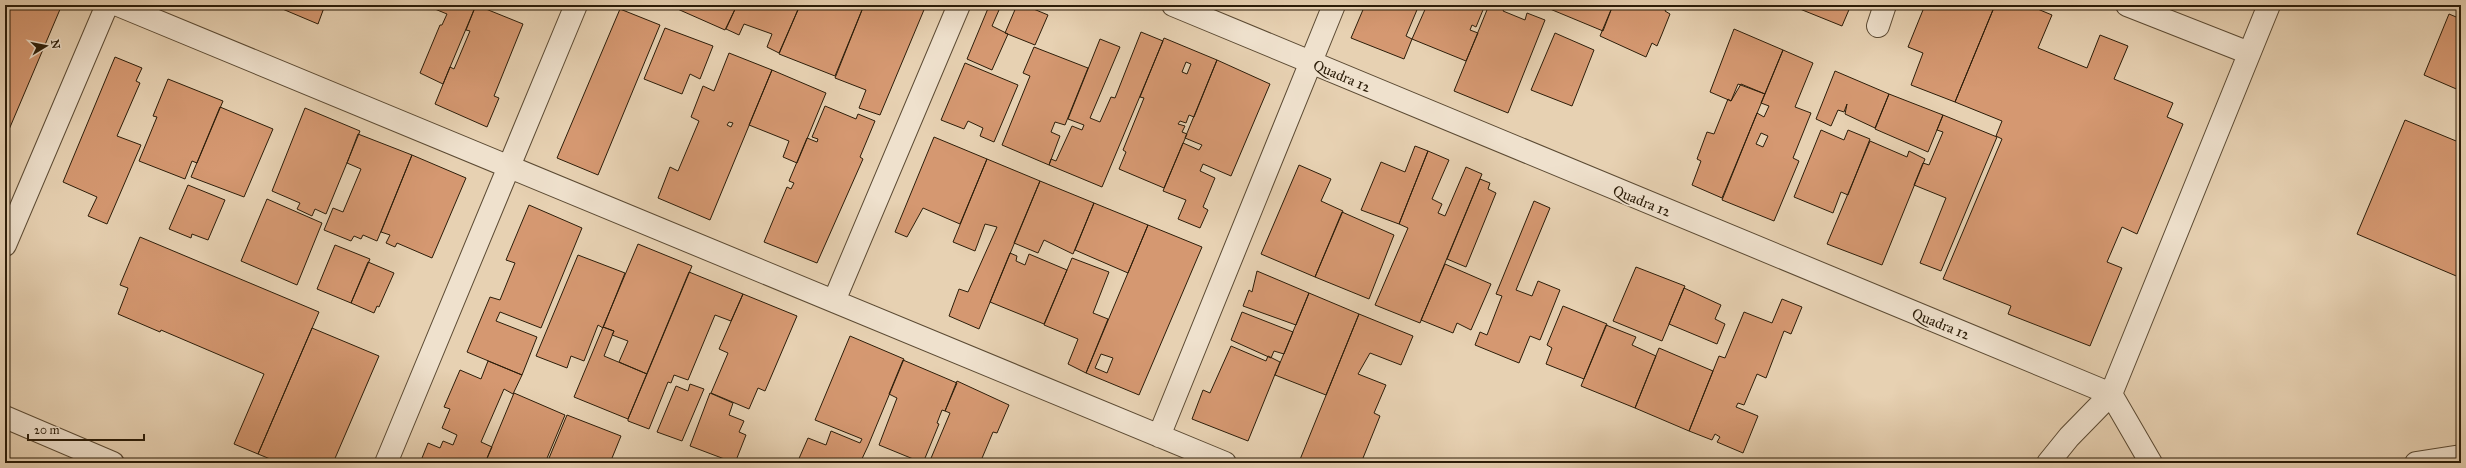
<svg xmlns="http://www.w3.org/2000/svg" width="2466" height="468" viewBox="0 0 2466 468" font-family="'IM FELL Great Primer',serif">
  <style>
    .building { fill: #d59871; stroke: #2c1d09; fill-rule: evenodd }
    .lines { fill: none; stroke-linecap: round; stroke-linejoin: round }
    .minor-casing { stroke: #5b4a33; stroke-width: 24 }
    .minor { stroke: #efe1cd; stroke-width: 22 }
    .labels { text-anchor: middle; stroke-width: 3.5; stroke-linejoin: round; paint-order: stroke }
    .street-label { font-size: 15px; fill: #2c1d09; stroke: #efe1cd }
  </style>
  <rect width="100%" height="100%" fill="#e7d1b2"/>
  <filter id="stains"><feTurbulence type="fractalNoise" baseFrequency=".005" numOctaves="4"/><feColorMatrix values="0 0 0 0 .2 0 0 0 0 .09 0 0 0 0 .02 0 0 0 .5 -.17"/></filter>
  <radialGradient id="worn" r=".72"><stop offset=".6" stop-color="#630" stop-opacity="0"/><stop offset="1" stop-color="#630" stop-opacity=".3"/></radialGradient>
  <path class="building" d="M 5,5 L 61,7 L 5,139 Z
    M 273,5 L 325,5 L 318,24 Z
    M 425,5 L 476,5 L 443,84 L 420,73 L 440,25 L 442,25 L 447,14 Z
    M 476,5 L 523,24 L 494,96 L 499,98 L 487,127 L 435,104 L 450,67 L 454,69 L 470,31 L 466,30 Z
    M 674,5 L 737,5 L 725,30 L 673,7 Z
    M 737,5 L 800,5 L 779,53 L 767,47 L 772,34 L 744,24 L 739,35 L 726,29 Z
    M 800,5 L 864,5 L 835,76 L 779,54 Z
    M 926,5 L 880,115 L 859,108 L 866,90 L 835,78 L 864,5 Z
    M 1017,5 L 1024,5 L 1048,15 L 1035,45 L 1005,33 Z
    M 1262,5 L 1271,5 L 1270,8 Z
    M 1365,5 L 1419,5 L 1406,36 L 1412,39 L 1404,59 L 1351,38 Z
    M 1427,5 L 1485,5 L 1476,27 L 1472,25 L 1470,30 L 1478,33 L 1466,61 L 1412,39 Z
    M 1489,5 L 1504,9 L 1503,11 L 1525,20 L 1527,13 L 1545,20 L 1508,113 L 1454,91 Z
    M 1552,5 L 1613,5 L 1603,31 L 1550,9 Z
    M 1613,5 L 1668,5 L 1665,11 L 1670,14 L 1662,34 L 1657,46 L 1652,43 L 1646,57 L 1600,36 Z
    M 1790,5 L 1851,5 L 1842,26 Z
    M 1925,5 L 1995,5 L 1955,102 L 1911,85 L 1923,53 L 1908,47 Z
    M 1995,5 L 2028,5 L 2052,15 L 2038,48 L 2087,68 L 2100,35 L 2128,46 L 2114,79 L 2173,103 L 2167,117 L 2183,124 L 2137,234 L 2122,227 L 2107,262 L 2122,268 L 2090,346 L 2008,314 L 2011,306 L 1943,279 L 2002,139 L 1996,136 L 2002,121 L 1955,102 Z
    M 989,6 L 999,10 L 992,26 L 1008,34 L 992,70 L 967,59 Z
    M 620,9 L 660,25 L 598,175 L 557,158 Z
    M 2449,14 L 2461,19 L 2461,91 L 2424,75 Z
    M 665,28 L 713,46 L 700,79 L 690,74 L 682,94 L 644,79 Z
    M 1734,29 L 1783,50 L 1765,94 L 1738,84 L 1731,101 L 1710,92 Z
    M 1141,32 L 1163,41 L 1102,187 L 1049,165 L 1051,159 L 1056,161 L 1072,126 L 1082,130 L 1084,125 L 1068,119 L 1100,39 L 1120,47 L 1090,118 L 1100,122 L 1111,97 L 1115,98 Z
    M 1555,33 L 1594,50 L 1572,106 L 1531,90 Z
    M 1164,38 L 1217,60 L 1194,117 L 1189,115 L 1186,123 L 1180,121 L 1178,124 L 1185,126 L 1182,132 L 1187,134 L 1164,188 L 1119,169 L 1126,152 L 1123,150 L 1144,98 L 1140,97 ZM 1186,62 L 1191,64 L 1187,74 L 1182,72 Z
    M 1034,47 L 1088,68 L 1065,125 L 1055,122 L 1051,132 L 1060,136 L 1049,165 L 1002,145 L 1030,76 L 1023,73 Z
    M 1783,50 L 1813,63 L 1795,107 L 1811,113 L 1793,158 L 1799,161 L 1774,221 L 1722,200 L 1757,113 L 1764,117 L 1769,106 L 1761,103 ZM 1761,133 L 1768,136 L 1763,147 L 1756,144 Z
    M 729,53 L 772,70 L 710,220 L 658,198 L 670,167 L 678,171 L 699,121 L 691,117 L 703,86 L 714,91 ZM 729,122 L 733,123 L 731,127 L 727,125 Z
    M 115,57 L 142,68 L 136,81 L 140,83 L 117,136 L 141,145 L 107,224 L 88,216 L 97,197 L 63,182 Z
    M 1217,60 L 1270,84 L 1231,176 L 1203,164 L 1200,171 L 1215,178 L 1203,207 L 1208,210 L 1200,228 L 1178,219 L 1186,200 L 1163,191 L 1183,143 L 1199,150 L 1202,145 L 1185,138 Z
    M 965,63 L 1018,85 L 994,142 L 980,136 L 983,128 L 968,121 L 964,129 L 941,120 Z
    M 772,70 L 826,93 L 797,163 L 783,157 L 789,141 L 749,125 Z
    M 1835,71 L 1889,94 L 1875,128 L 1845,114 L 1847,104 L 1844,112 L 1838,110 L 1831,126 L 1816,119 Z
    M 168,79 L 223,101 L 197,163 L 192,161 L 185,179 L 139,161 L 157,117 L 153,116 Z
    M 1741,84 L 1765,94 L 1722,198 L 1692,185 L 1701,161 L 1697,159 L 1707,132 L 1714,134 L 1728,99 L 1731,101 Z
    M 1889,94 L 1943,115 L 1928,152 L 1875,129 Z
    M 825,106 L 856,119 L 858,114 L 875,121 L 860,157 L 863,159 L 817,263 L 764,242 L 787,187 L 791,189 L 794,183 L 789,181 L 807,138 L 817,142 L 818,139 L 812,137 Z
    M 220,107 L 273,129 L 244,197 L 191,177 Z
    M 305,108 L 360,131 L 326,214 L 315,209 L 312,216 L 297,209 L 300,203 L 272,191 Z
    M 1943,115 L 1997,137 L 1941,271 L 1920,263 L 1946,198 L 1914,185 L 1923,163 L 1929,165 L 1943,132 L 1937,130 Z
    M 2405,120 L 2461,143 L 2461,278 L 2357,234 Z
    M 1821,130 L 1844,140 L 1848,130 L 1870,139 L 1848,195 L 1841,192 L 1833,213 L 1794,197 Z
    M 358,134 L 412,155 L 377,241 L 363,235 L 361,239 L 354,236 L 351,241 L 324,230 L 333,208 L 343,212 L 361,169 L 347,163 Z
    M 934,137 L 987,159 L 960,224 L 923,208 L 907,237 L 895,232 Z
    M 1870,141 L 1907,157 L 1909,151 L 1925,159 L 1882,265 L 1827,244 Z
    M 1415,146 L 1428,151 L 1399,224 L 1361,210 L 1381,162 L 1405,172 Z
    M 1428,151 L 1449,160 L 1432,199 L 1442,204 L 1438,213 L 1445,216 L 1466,167 L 1482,174 L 1420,323 L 1375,305 L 1408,228 L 1399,224 Z
    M 412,155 L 466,178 L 432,258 L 397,243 L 395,247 L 386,243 L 390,235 L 381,232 Z
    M 987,159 L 1040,181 L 979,329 L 949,316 L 959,289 L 968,292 L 997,227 L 985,224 L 975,251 L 953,242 Z
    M 1299,165 L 1331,179 L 1321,201 L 1343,211 L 1315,277 L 1261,254 Z
    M 1480,179 L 1490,183 L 1488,189 L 1496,193 L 1466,267 L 1447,259 Z
    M 1040,181 L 1094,203 L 1073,254 L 1044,240 L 1038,253 L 1014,243 Z
    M 188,185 L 225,200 L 208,240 L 192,234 L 191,238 L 169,229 Z
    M 267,199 L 322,223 L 297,285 L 241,261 Z
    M 1534,201 L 1550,208 L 1516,290 L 1532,296 L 1538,281 L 1560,290 L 1540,340 L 1530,336 L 1519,363 L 1475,345 L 1480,332 L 1487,335 L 1502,296 L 1496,294 Z
    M 1094,203 L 1148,225 L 1128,273 L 1075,250 Z
    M 529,205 L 582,228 L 541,328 L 500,312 L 496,321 L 537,337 L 522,375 L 467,352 L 490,297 L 500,300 L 515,263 L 506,260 Z
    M 1342,212 L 1394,235 L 1369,299 L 1315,277 Z
    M 1148,225 L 1202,247 L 1139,395 L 1086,373 ZM 1101,354 L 1113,358 L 1107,373 L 1095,368 Z
    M 140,237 L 319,312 L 258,454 L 234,444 L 264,374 L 161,330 L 160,332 L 118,314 L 128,288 L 120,285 Z
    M 638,244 L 692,266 L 647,374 L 619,362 L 628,341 L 612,335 L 614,331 L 603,327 Z
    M 335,245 L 370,259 L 351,303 L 317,289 Z
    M 1010,253 L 1017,256 L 1016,261 L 1025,265 L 1029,254 L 1067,270 L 1044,324 L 990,302 Z
    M 578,255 L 625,273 L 603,328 L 598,325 L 584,361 L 571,356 L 567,368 L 536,356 Z
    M 1072,258 L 1109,272 L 1093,313 L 1108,319 L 1086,373 L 1068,364 L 1078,339 L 1044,325 Z
    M 368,262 L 394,273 L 379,307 L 377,306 L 374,313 L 351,303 Z
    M 1445,264 L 1491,284 L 1471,330 L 1457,323 L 1453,333 L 1421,320 Z
    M 1636,267 L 1685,286 L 1662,341 L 1613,321 Z
    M 1257,271 L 1309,293 L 1296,325 L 1243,306 L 1249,290 L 1252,292 Z
    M 689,272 L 743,294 L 731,321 L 715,315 L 688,380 L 674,375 L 671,383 L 668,382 L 649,429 L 628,421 L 628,419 Z
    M 1684,288 L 1721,305 L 1715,319 L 1725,324 L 1717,344 L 1669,324 Z
    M 1309,293 L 1359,314 L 1326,395 L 1275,375 Z
    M 743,294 L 797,316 L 765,391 L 758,388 L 749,409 L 711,393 L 728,353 L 719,349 Z
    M 1782,299 L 1802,307 L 1791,334 L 1784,331 L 1766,378 L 1757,374 L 1744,405 L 1738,403 L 1736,407 L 1758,416 L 1743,453 L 1717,442 L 1720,437 L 1715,434 L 1712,440 L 1689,431 L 1719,356 L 1725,358 L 1744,312 L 1772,323 Z
    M 1563,306 L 1607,324 L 1584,379 L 1546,364 L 1552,348 L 1547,345 Z
    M 1242,312 L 1293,332 L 1284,354 L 1274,351 L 1271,358 L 1231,340 Z
    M 1359,314 L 1413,336 L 1401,365 L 1370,353 L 1358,374 L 1386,385 L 1374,413 L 1380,416 L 1361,463 L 1302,463 L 1299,462 Z
    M 1606,325 L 1636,337 L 1632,345 L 1656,356 L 1635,408 L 1581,386 Z
    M 603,327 L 614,331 L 604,356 L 647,374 L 628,419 L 574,397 Z
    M 312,328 L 379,356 L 333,463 L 280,463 L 258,454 Z
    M 850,336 L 904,359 L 868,446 L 860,463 L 797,463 L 808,438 L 826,445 L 831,431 L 860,443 L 862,439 L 815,420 Z
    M 1231,346 L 1266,361 L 1268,356 L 1280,362 L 1248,441 L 1192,419 L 1203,390 L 1210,393 Z
    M 1659,348 L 1713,371 L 1689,431 L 1635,408 Z
    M 903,360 L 957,383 L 945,411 L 942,410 L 937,423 L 939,424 L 923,463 L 879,445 L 897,398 L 889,394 Z
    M 488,361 L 522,375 L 513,394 L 504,389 L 481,442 L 492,447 L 485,463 L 420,463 L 428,443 L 440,448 L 443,441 L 453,445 L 457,435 L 442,428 L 450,409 L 444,407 L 460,370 L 481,379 Z
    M 957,381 L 1009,405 L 997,433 L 993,432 L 980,463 L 929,463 L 950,413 L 945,411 Z
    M 690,384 L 704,389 L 682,441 L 657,432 L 676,386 L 688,391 Z
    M 514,393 L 565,415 L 545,463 L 485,463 Z
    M 710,393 L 733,403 L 729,415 L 744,421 L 739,432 L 746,435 L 735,463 L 690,446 Z
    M 567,415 L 621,436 L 610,463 L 547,463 Z"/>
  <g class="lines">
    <defs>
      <path id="minor" d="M 118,5 L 1225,463
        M 1173,5 L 2111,394
        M 2127,5 L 2249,53
        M 1878,26 L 1885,5
        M 5,245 L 107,5
        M 834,301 L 959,5
        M 2111,394 L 2151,463
        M 5,417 L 113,463
        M 1159,436 L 1334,5
        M 386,463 L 576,5
        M 2048,463 L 2069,437 L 2111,394 L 2269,5
        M 2416,463 L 2461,456"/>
    </defs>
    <use href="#minor" class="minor-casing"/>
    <use href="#minor" class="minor"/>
  </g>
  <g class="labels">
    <g class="street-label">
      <text transform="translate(1342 76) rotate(23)" y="5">Quadra 12</text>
      <text transform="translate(1642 201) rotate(22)" y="5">Quadra 12</text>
      <text transform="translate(1941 324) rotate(22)" y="5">Quadra 12</text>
    </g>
  </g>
  <rect width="2466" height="468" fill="none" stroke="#e7d1b2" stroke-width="20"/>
  <rect x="6" y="6" width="2454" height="456" fill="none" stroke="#2c1d09" stroke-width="2"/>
  <rect x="10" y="10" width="2446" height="448" fill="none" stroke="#2c1d09"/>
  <g transform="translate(46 46) rotate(80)" stroke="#efe1cd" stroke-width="3" paint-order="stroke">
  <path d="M0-3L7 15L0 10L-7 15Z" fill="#2c1d09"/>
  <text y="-6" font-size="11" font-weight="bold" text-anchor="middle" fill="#2c1d09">N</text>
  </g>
  <path d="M28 434v6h116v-6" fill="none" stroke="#2c1d09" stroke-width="2"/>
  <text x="34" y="434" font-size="12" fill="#2c1d09" stroke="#efe1cd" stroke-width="3" paint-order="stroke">20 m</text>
  <rect width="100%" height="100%" filter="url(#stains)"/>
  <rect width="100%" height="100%" fill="url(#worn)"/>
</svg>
